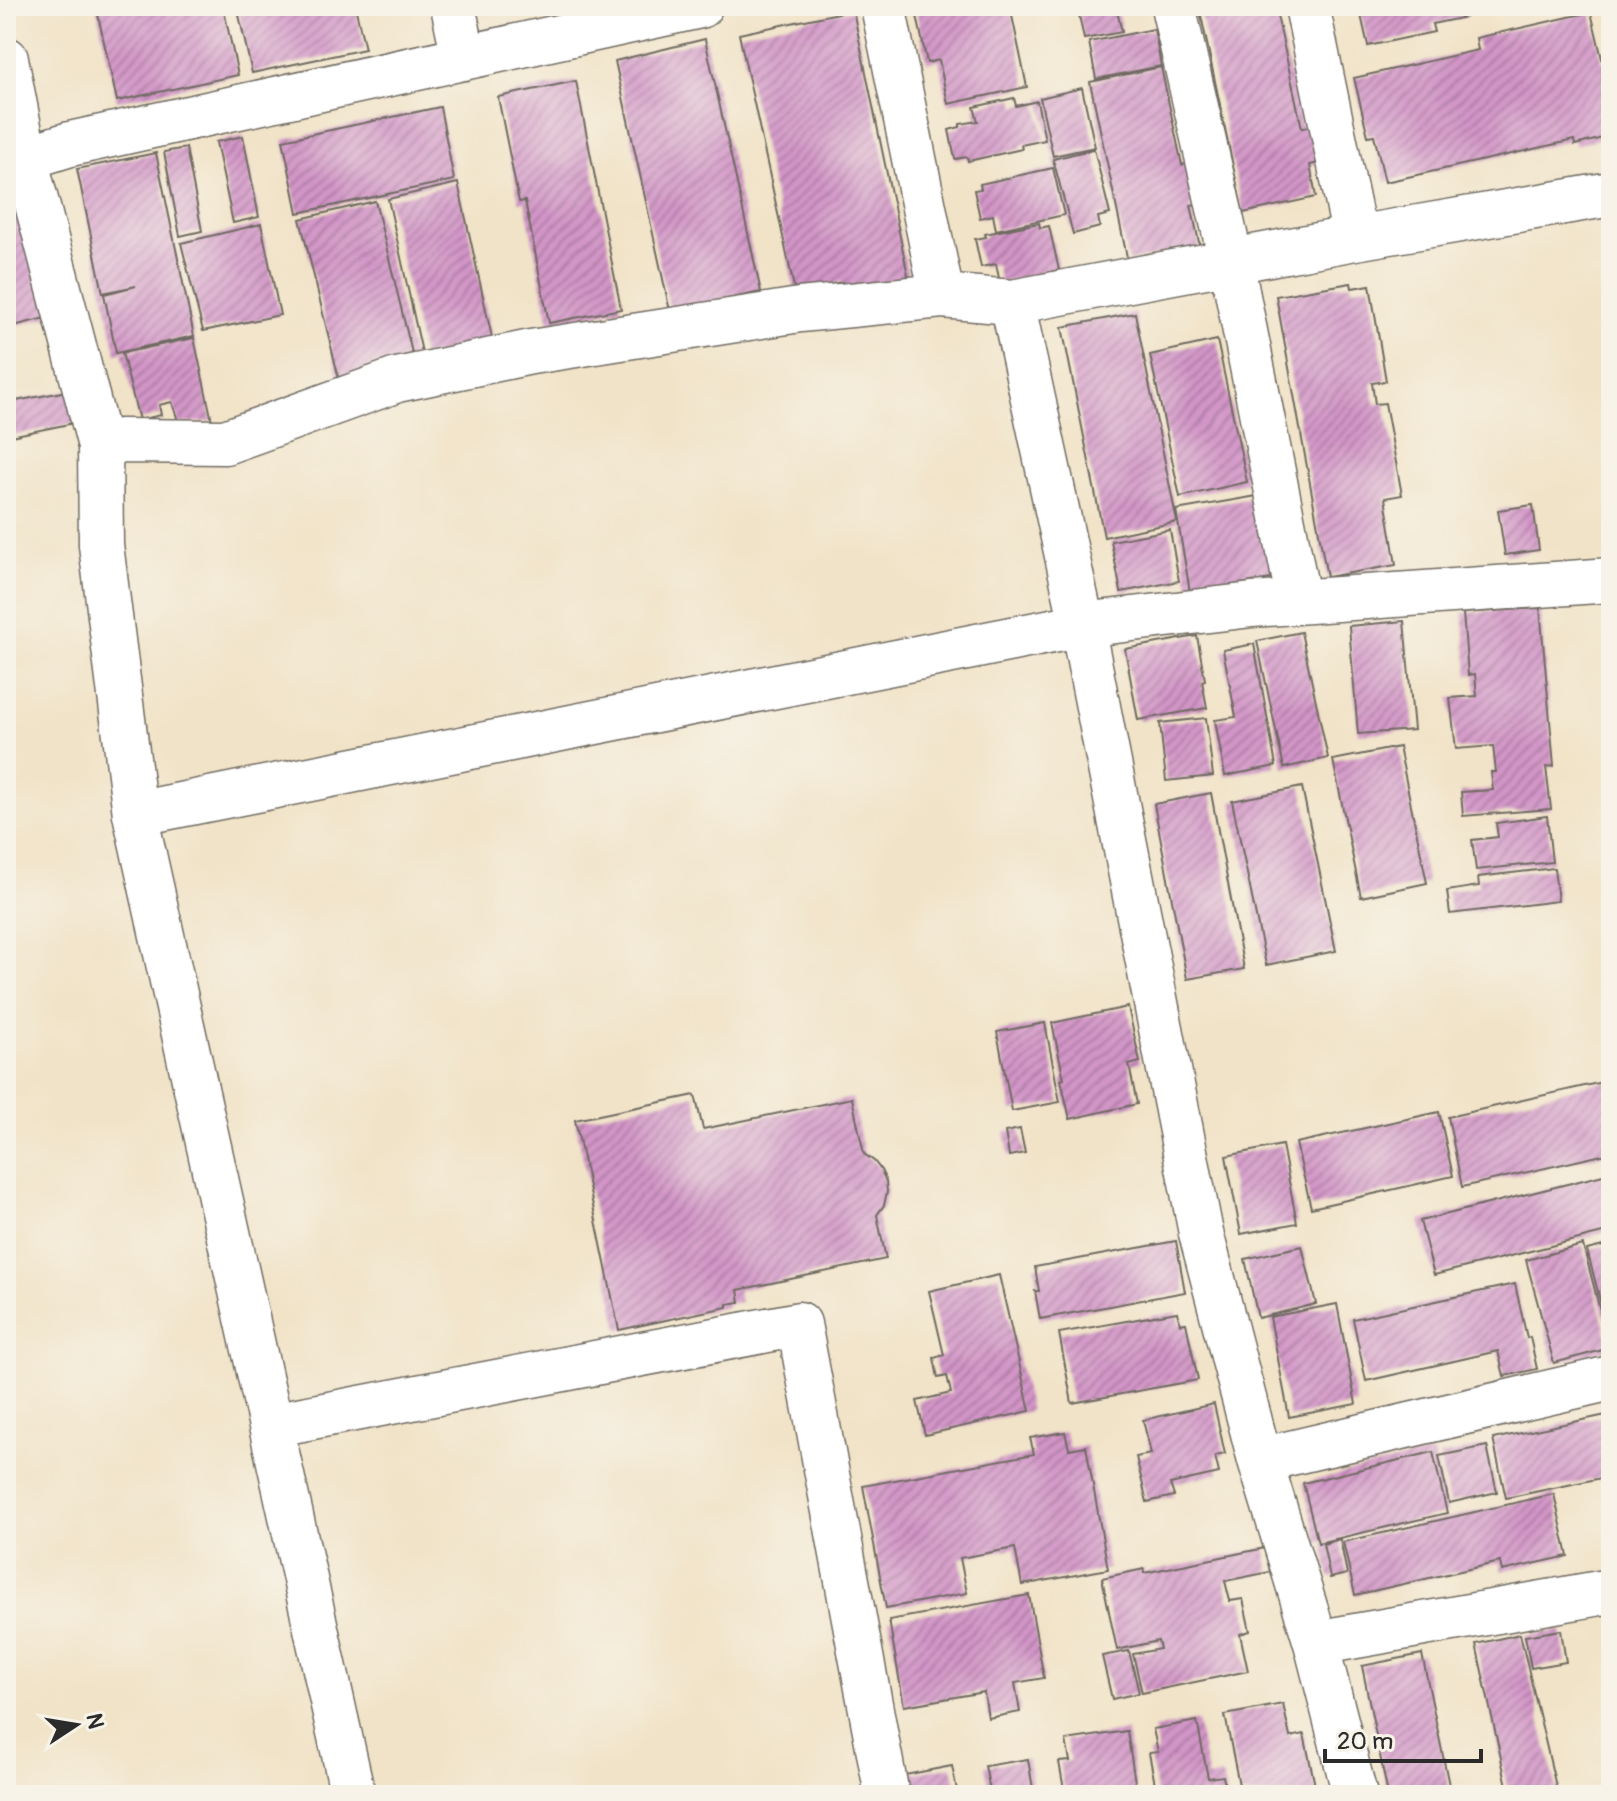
<svg xmlns="http://www.w3.org/2000/svg" width="1617" height="1801" viewBox="0 0 1617 1801" font-family="Pangolin,sans-serif">
  <style>
    .building { fill: url(#building-hatch) }
    .lines { fill: none; stroke-linecap: round; stroke-linejoin: round }
    .minor-casing { stroke: #706b62; stroke-width: 47 }
    .minor { stroke: #fff; stroke-width: 44 }
  </style>
  <defs>
    <pattern id="building-hatch" width="6" height="6" patternUnits="userSpaceOnUse" patternTransform="scale(2)"><rect width="6" height="6" fill="#d295c7"/><path d="M-1 1l2-2M0 6l6-6M5 7l2-2" fill="none" stroke="#ab7aa2"/></pattern>
  </defs>
  <rect width="100%" height="100%" fill="#f7f3e8"/>
  <filter id="ink" filterUnits="userSpaceOnUse"><feTurbulence type="fractalNoise" baseFrequency=".0125" numOctaves="2"/><feDisplacementMap in="SourceGraphic" scale="16" xChannelSelector="R" yChannelSelector="G"/><feConvolveMatrix kernelMatrix="1 2 1 2 8 2 1 2 1" color-interpolation-filters="sRGB"/></filter>
  <filter id="wash" filterUnits="userSpaceOnUse"><feTurbulence type="fractalNoise" baseFrequency=".006" numOctaves="4" result="noise"/><feDisplacementMap in="SourceGraphic" scale="32" xChannelSelector="R" yChannelSelector="G"/><feGaussianBlur stdDeviation="1.8" result="paint"/><feColorMatrix in="noise" values="0 0 0 0 0 0 0 0 0 0 0 0 0 0 0 0 0 1.4 0 .05"/><feComposite in="paint" operator="in"/></filter>
  <g filter="url(#wash)">
    <rect width="100%" height="100%" fill="#f1e3c8"/>
    <g id="blocks">
      <path class="building" d="M 96,6 L 223,6 L 238,75 L 117,101 Z
        M 237,6 L 355,6 L 365,49 L 252,73 Z
        M 915,6 L 1010,6 L 1027,87 L 948,104 L 939,60 L 927,63 Z
        M 1077,6 L 1116,6 L 1122,32 L 1084,39 Z
        M 1199,6 L 1275,6 L 1302,128 L 1311,126 L 1319,163 L 1310,165 L 1316,197 L 1243,213 Z
        M 1359,6 L 1464,6 L 1466,17 L 1432,24 L 1434,32 L 1368,46 Z
        M 1491,6 L 1518,6 L 1518,7 L 1492,13 Z
        M 853,10 L 909,280 L 845,295 L 842,282 L 795,292 L 739,34 Z
        M 1591,12 L 1603,63 L 1611,61 L 1611,136 L 1575,145 L 1574,140 L 1385,182 L 1374,135 L 1368,136 L 1354,78 L 1478,50 L 1476,38 Z
        M 1154,29 L 1161,66 L 1096,79 L 1089,42 Z
        M 705,39 L 761,292 L 670,311 L 615,61 Z
        M 1161,67 L 1182,165 L 1193,162 L 1201,203 L 1191,205 L 1200,247 L 1128,262 L 1090,82 Z
        M 576,81 L 621,309 L 549,323 L 525,201 L 519,202 L 498,97 Z
        M 1082,88 L 1095,147 L 1053,156 L 1040,98 Z
        M 1014,98 L 1016,106 L 1037,101 L 1045,140 L 1021,145 L 1022,149 L 968,161 L 967,157 L 955,159 L 949,130 L 960,127 L 960,124 L 978,121 L 974,107 Z
        M 440,107 L 454,180 L 298,213 L 283,140 Z
        M 243,136 L 259,217 L 233,223 L 216,142 Z
        M 186,148 L 202,231 L 180,236 L 164,152 Z
        M 1094,149 L 1110,214 L 1098,217 L 1100,227 L 1073,234 L 1053,159 Z
        M 156,153 L 194,336 L 116,353 L 104,294 L 136,286 L 103,293 L 77,169 Z
        M 1053,168 L 1064,215 L 996,230 L 993,215 L 980,218 L 974,190 L 981,189 L 980,184 Z
        M 458,183 L 493,342 L 423,357 L 388,199 Z
        M 25,185 L 53,316 L 6,328 L 6,189 Z
        M 375,201 L 414,361 L 339,379 L 300,219 Z
        M 1039,223 L 1040,228 L 1049,226 L 1059,270 L 1000,283 L 996,264 L 981,267 L 975,239 L 986,237 L 985,234 Z
        M 261,224 L 280,315 L 203,331 L 181,243 Z
        M 1351,283 L 1352,288 L 1370,285 L 1386,381 L 1372,383 L 1375,404 L 1385,403 L 1402,495 L 1385,498 L 1396,565 L 1327,577 L 1276,296 Z
        M 1135,313 L 1177,522 L 1104,537 L 1062,327 Z
        M 194,338 L 212,421 L 179,424 L 172,402 L 159,405 L 161,415 L 139,420 L 122,353 Z
        M 1217,340 L 1247,482 L 1180,497 L 1150,355 Z
        M 72,390 L 79,422 L 6,437 L 6,403 Z
        M 1263,495 L 1277,578 L 1190,592 L 1176,510 Z
        M 1533,505 L 1539,550 L 1505,555 L 1498,510 Z
        M 1170,530 L 1179,581 L 1121,592 L 1111,541 Z
        M 1540,608 L 1554,766 L 1546,767 L 1551,809 L 1463,816 L 1461,792 L 1493,790 L 1491,772 L 1496,772 L 1493,746 L 1456,749 L 1450,698 L 1477,696 L 1475,674 L 1468,675 L 1463,613 Z
        M 1404,621 L 1414,730 L 1358,734 L 1349,626 Z
        M 1301,632 L 1328,758 L 1284,768 L 1257,641 Z
        M 1197,636 L 1205,680 L 1202,681 L 1207,708 L 1138,720 L 1125,649 Z
        M 1254,644 L 1276,766 L 1225,776 L 1215,720 L 1236,717 L 1223,650 Z
        M 1206,718 L 1213,776 L 1166,781 L 1160,723 Z
        M 1399,747 L 1427,883 L 1361,897 L 1333,760 Z
        M 1302,787 L 1336,951 L 1266,965 L 1232,801 Z
        M 1211,793 L 1244,969 L 1187,979 L 1154,804 Z
        M 1547,816 L 1552,862 L 1476,870 L 1472,840 L 1498,837 L 1496,823 Z
        M 1554,868 L 1558,901 L 1450,914 L 1447,891 L 1479,886 L 1478,877 Z
        M 1128,1007 L 1140,1062 L 1129,1065 L 1137,1104 L 1070,1119 L 1061,1080 L 1064,1079 L 1052,1023 Z
        M 1045,1023 L 1060,1102 L 1012,1111 L 997,1032 Z
        M 1611,1080 L 1611,1153 L 1462,1187 L 1448,1117 Z
        M 695,1095 L 703,1129 L 852,1098 L 864,1154 L 874,1161 L 881,1170 L 886,1181 L 887,1192 L 884,1205 L 877,1215 L 886,1259 L 738,1290 L 740,1302 L 727,1304 L 727,1307 L 619,1330 L 575,1120 Z
        M 1439,1112 L 1453,1176 L 1311,1208 L 1296,1143 Z
        M 1020,1129 L 1025,1153 L 1009,1156 L 1005,1132 Z
        M 1282,1145 L 1297,1223 L 1241,1234 L 1226,1156 Z
        M 1611,1173 L 1611,1231 L 1434,1275 L 1420,1221 Z
        M 1176,1241 L 1185,1292 L 1040,1319 L 1035,1291 L 1039,1291 L 1035,1267 Z
        M 1611,1244 L 1611,1317 L 1605,1319 L 1587,1250 Z
        M 1583,1245 L 1610,1348 L 1554,1363 L 1526,1260 Z
        M 1302,1246 L 1316,1304 L 1258,1318 L 1245,1259 Z
        M 999,1275 L 1030,1411 L 925,1435 L 917,1401 L 951,1393 L 947,1376 L 938,1378 L 934,1358 L 944,1355 L 929,1291 Z
        M 1515,1284 L 1527,1338 L 1530,1337 L 1537,1369 L 1504,1376 L 1498,1351 L 1366,1381 L 1353,1319 Z
        M 1337,1304 L 1356,1404 L 1289,1417 L 1270,1317 Z
        M 1177,1312 L 1180,1324 L 1186,1323 L 1198,1380 L 1072,1403 L 1059,1333 Z
        M 1214,1404 L 1225,1454 L 1215,1456 L 1219,1473 L 1170,1484 L 1174,1496 L 1147,1502 L 1136,1457 L 1151,1454 L 1143,1420 Z
        M 1611,1414 L 1611,1476 L 1506,1498 L 1493,1439 Z
        M 1065,1432 L 1069,1449 L 1086,1446 L 1108,1569 L 1022,1585 L 1015,1548 L 960,1558 L 967,1593 L 886,1608 L 863,1486 L 1034,1454 L 1030,1438 Z
        M 1487,1446 L 1497,1492 L 1449,1503 L 1439,1456 Z
        M 1433,1452 L 1447,1513 L 1318,1543 L 1303,1483 Z
        M 1554,1494 L 1568,1556 L 1502,1571 L 1500,1562 L 1355,1595 L 1343,1542 Z
        M 1340,1539 L 1347,1574 L 1330,1578 L 1323,1544 Z
        M 1265,1548 L 1270,1572 L 1225,1581 L 1230,1601 L 1243,1599 L 1250,1631 L 1240,1634 L 1248,1671 L 1142,1693 L 1133,1654 L 1160,1649 L 1158,1641 L 1117,1650 L 1102,1578 L 1144,1569 L 1144,1573 Z
        M 1029,1595 L 1044,1678 L 1015,1683 L 1020,1712 L 988,1718 L 984,1692 L 904,1706 L 889,1620 Z
        M 1561,1630 L 1566,1662 L 1531,1668 L 1525,1636 Z
        M 1520,1634 L 1558,1795 L 1509,1795 L 1476,1644 Z
        M 1129,1651 L 1139,1693 L 1112,1699 L 1102,1656 Z
        M 1422,1654 L 1451,1795 L 1388,1795 L 1362,1666 Z
        M 1283,1704 L 1290,1737 L 1304,1734 L 1317,1795 L 1241,1795 L 1225,1715 Z
        M 1197,1721 L 1208,1778 L 1223,1776 L 1227,1795 L 1157,1795 L 1149,1753 L 1158,1752 L 1153,1729 Z
        M 1127,1731 L 1137,1795 L 1065,1795 L 1059,1762 L 1070,1761 L 1066,1740 Z
        M 1028,1759 L 1034,1795 L 991,1795 L 985,1766 Z
        M 952,1766 L 958,1795 L 909,1795 L 905,1775 Z"/>
    </g>
  </g>
  <g filter="url(#ink)">
    <use href="#blocks" fill-opacity="0" stroke="#706b62" stroke-width="2"/>
    <g class="lines">
      <defs>
        <path id="minor" d="M 453,6 L 464,58
          M 883,6 L 942,296 L 1012,302 L 1082,625 L 1201,1233 L 1260,1460 L 1316,1643 L 1355,1795
          M 1173,6 L 1231,261 L 1299,602
          M 1307,6 L 1355,238
          M 6,59 L 25,158 L 100,446 L 101,545 L 135,814 L 353,1795
          M 25,158 L 70,144 L 700,6
          M 1012,302 L 1355,238 L 1611,194
          M 100,446 L 120,441 L 225,442 L 397,380 L 531,352 L 800,310 L 942,296
          M 135,814 L 1082,625 L 1252,605 L 1611,580
          M 271,1425 L 799,1324 L 887,1795
          M 1260,1460 L 1611,1378
          M 1316,1643 L 1611,1591"/>
      </defs>
      <use href="#minor" class="minor-casing"/>
      <use href="#minor" class="minor"/>
    </g>
  </g>
  <rect width="1617" height="1801" fill="none" stroke="#f7f3e8" stroke-width="32"/>
  <g transform="translate(76 1725) rotate(78)" stroke="#f7f3e8" stroke-width="6" paint-order="stroke">
  <path d="M0-6L14 30L0 20L-14 30Z" fill="#2b2b2b"/>
  <text y="-12" font-size="22" font-weight="bold" text-anchor="middle" fill="#2b2b2b">N</text>
  </g>
  <path d="M1325 1749v12h156v-12" fill="none" stroke="#2b2b2b" stroke-width="4"/>
  <text x="1337" y="1749" font-size="24" fill="#2b2b2b" stroke="#f7f3e8" stroke-width="6" paint-order="stroke">20 m</text>
</svg>
